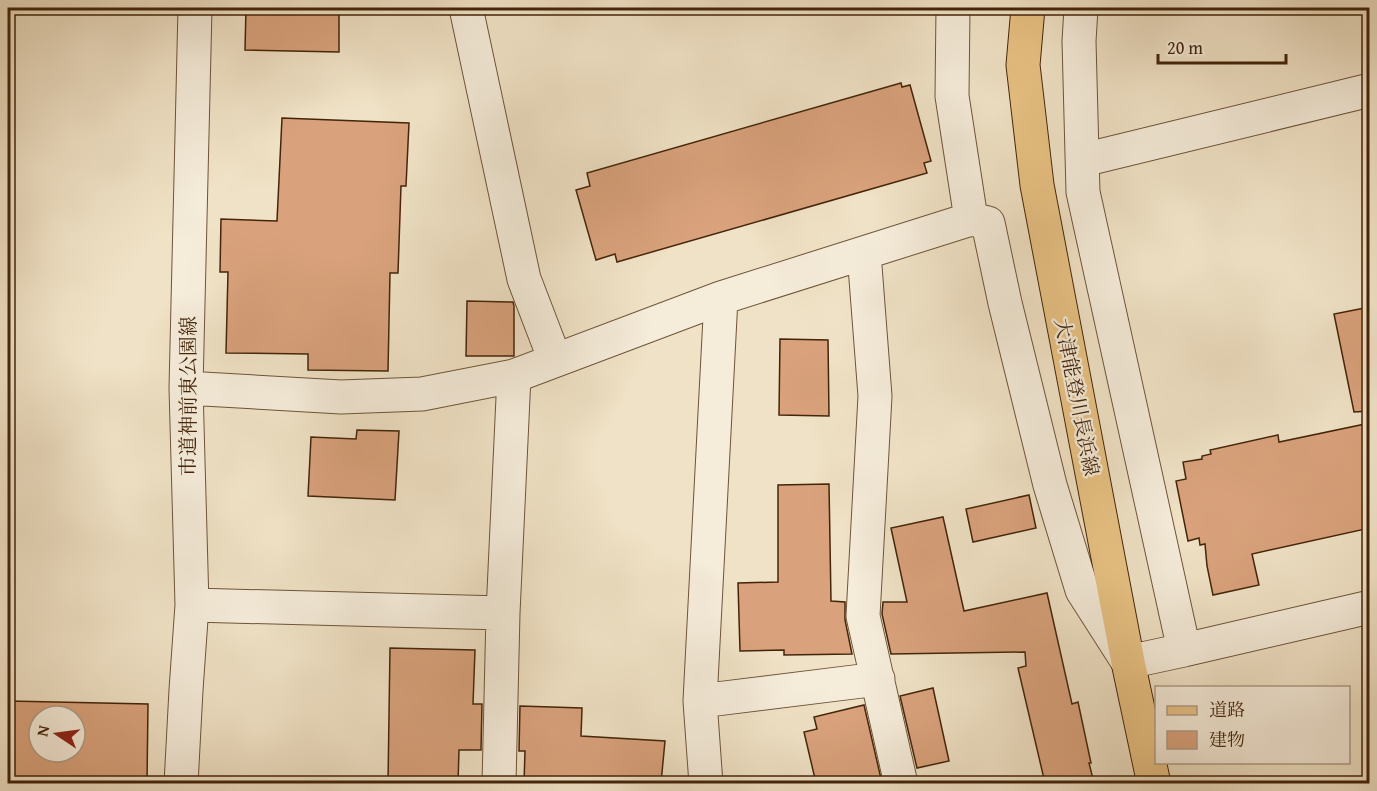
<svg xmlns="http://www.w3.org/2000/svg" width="1377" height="791" viewBox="0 0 1377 791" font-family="'Gentium Book Plus','Noto Serif JP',serif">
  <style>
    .building { fill: #d9a27c; stroke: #43250a; stroke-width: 1.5; fill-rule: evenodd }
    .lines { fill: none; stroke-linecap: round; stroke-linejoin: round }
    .minor-casing { stroke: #6e5439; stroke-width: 35 }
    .tertiary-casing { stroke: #6e5439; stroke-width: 35 }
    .primary-casing { stroke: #43250a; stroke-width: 35 }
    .minor { stroke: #f5ecda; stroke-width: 33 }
    .tertiary { stroke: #f5ecda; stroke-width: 33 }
    .primary { stroke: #e8c183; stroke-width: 33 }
    .labels { text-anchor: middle; stroke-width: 4.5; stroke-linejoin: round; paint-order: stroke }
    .street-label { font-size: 20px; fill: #43250a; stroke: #f5ecda }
  </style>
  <rect width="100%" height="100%" fill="#f0e2c6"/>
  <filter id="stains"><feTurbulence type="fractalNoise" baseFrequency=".00333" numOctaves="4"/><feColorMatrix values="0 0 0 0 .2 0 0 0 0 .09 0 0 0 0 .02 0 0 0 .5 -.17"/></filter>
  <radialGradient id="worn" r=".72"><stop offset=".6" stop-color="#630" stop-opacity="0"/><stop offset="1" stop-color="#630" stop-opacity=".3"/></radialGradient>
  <path class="building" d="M 246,8 L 339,8 L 339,52 L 245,50 Z
    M 901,83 L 902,87 L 910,85 L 931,161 L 924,163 L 927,173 L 617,262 L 615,254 L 596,260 L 576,190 L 590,186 L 587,173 Z
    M 282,118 L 409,123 L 406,186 L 401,186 L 398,273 L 390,273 L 388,371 L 308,370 L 308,354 L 226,353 L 228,272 L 220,272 L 221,219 L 277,221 Z
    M 467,301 L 513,302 L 514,306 L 514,356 L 466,356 Z
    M 1370,307 L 1370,411 L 1354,412 L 1334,314 Z
    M 780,339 L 828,340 L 829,416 L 779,415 Z
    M 1370,423 L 1370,528 L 1252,554 L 1259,585 L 1213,595 L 1207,566 L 1205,544 L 1200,545 L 1199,538 L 1188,541 L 1176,481 L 1186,479 L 1183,462 L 1202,459 L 1202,456 L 1211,454 L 1210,450 L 1278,435 L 1279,442 Z
    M 357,430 L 399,431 L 395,500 L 308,496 L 311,437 L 356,439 Z
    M 829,484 L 831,601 L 845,602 L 845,620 L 852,654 L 784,655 L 784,650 L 740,651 L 738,583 L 778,582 L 778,485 Z
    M 1029,495 L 1036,528 L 973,542 L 966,509 Z
    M 943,517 L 964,611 L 1047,593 L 1072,704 L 1078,702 L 1091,763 L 1089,763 L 1094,783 L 1045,783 L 1018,668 L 1026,666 L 1025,652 L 891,654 L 882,614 L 883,602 L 907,602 L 891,528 Z
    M 390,648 L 475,650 L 473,704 L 482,704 L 481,750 L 459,750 L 458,783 L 388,783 Z
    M 933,688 L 949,761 L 917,768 L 900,696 Z
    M 8,701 L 148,704 L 147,783 L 8,783 ZM 39,716 L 75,716 L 75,752 L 39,752 Z
    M 864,705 L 882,783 L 816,783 L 804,732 L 817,729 L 814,717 Z
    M 520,706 L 582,708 L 581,736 L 665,741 L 661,783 L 524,783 L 525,751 L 519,751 Z"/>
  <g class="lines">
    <defs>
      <path id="minor" d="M 466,8 L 524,279 L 555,360
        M 971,219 L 988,223 L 1005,303 L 1050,485 L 1082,590 L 1128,662 L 1184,650 L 1083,192 L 1079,41 L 1081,8
        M 864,253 L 875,396 L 863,616 L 901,784
        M 186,388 L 341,397 L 422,394 L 514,376 L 721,298 L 971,219 L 952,96 L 953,8
        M 192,605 L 503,613
        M 1184,650 L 1370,607
        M 700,701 L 721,298
        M 181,784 L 186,690 L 192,605 L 186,388 L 195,8
        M 499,784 L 503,613 L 514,376
        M 706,784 L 700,701 L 878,679"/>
      <path id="tertiary" d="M 1083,160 L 1370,90"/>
      <path id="primary" d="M 1028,8 L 1023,65 L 1037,185 L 1128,662 L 1154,784"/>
    </defs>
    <use href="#minor" class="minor-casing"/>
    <use href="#tertiary" class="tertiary-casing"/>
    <use href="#primary" class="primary-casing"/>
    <use href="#minor" class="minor"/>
    <use href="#tertiary" class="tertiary"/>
    <use href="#primary" class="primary"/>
  </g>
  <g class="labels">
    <g class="street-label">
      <text transform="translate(188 396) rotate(-90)" y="7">市道神前東公園線</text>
      <text transform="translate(1077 397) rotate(79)" y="7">大津能登川長浜線</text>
    </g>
  </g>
  <rect width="1377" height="791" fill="none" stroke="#f0e2c6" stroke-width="30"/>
  <rect x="9" y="9" width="1359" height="773" fill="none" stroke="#43250a" stroke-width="3"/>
  <rect x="15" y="15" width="1347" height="761" fill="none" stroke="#43250a" stroke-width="1.5"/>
  <rect x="1155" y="686" width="195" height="78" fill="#f5ecda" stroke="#ae9c87" stroke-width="1.5"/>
  <rect x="1167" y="706" width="30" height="9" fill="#e8c183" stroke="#ae9c87" stroke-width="1.5"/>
  <text x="1209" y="716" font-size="18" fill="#43250a">道路</text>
  <rect x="1167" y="731" width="30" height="18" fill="#d9a27c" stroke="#ae9c87" stroke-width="1.5"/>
  <text x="1209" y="746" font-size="18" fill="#43250a">建物</text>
  <g transform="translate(57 734) rotate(283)"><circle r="28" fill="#f5ecda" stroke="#ae9c87" stroke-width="1.5"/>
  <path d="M0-4.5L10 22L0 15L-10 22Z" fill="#8f2418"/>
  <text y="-9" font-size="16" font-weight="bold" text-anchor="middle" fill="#43250a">N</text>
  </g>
  <path d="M1158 54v9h128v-9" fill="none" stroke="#43250a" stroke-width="3"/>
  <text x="1167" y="54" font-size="18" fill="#43250a" stroke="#f5ecda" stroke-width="4.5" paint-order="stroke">20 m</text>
  <rect width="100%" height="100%" filter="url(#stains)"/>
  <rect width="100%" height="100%" fill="url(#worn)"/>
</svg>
